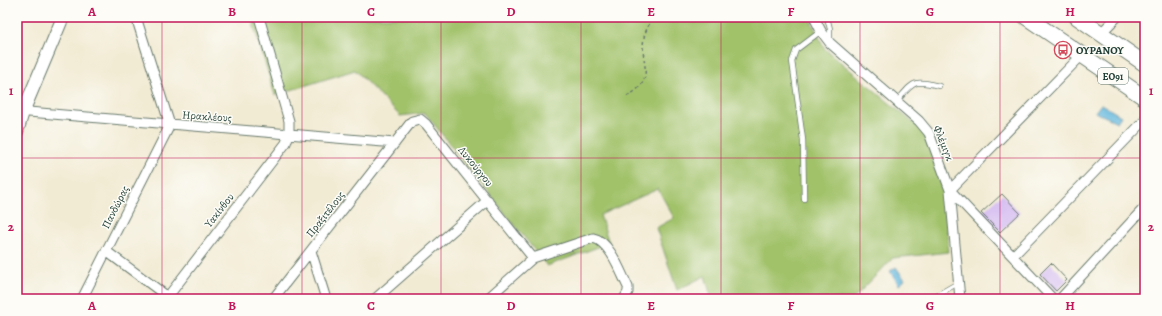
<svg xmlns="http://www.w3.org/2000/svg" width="1162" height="316" viewBox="0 0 1162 316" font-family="Alegreya,serif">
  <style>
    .green { fill: #a2c26b; stroke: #608050 }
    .water { fill: #5fb5db; stroke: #3f7988 }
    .building { fill: #cfb3f0 }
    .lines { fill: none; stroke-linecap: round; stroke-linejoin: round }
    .service-casing { stroke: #697a6c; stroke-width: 6 }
    .minor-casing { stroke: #697a6c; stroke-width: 11 }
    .tertiary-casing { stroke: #697a6c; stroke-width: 14 }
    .trunk-casing { stroke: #697a6c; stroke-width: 17 }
    .path { stroke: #697a6c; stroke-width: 1.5; stroke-dasharray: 3 3; stroke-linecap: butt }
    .service { stroke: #fff; stroke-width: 4.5 }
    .minor { stroke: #fff; stroke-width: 9 }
    .tertiary { stroke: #fff; stroke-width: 12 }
    .trunk { stroke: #fff; stroke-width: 15 }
    .grid { fill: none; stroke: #c2185b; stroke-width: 1; stroke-opacity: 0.55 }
    .labels { text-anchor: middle; stroke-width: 3; stroke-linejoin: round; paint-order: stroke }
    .shield { fill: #fdfcf7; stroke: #62766e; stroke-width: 1 }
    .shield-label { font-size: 10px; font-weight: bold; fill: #1f3d34 }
    .poi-label { font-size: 11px; font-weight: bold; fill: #1f3d34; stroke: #fdfcf7; text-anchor: start }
    .street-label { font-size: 11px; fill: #1f3d34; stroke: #fdfcf7 }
    .neatline { fill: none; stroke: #c2185b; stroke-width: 1.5 }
    .grid-label { font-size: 13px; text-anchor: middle; font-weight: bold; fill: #c2185b }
  </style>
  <rect width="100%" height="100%" fill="#fdfcf7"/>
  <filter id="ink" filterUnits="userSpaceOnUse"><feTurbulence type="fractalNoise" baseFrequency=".025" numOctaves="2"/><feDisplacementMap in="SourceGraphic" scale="8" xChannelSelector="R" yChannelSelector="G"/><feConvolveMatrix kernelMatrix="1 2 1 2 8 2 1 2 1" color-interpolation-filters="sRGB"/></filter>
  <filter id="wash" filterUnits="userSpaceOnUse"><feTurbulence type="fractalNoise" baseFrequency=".012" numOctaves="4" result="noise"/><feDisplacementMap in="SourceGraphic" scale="16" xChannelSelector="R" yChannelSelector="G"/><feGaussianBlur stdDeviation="0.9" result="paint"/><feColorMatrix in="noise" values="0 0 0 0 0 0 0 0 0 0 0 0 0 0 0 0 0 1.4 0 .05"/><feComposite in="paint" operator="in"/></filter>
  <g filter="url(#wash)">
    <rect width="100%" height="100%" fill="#f2ebd4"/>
    <path class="green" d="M 251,17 L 809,17 L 825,49 L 923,131 L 944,191 L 949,252 L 893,258 L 853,299 L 712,299 L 705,276 L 677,290 L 656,228 L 674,218 L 658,189 L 600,215 L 609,243 L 547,266 L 425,113 L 400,116 L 355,70 L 275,95 Z"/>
    <path class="water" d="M 1101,104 L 1121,116 L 1117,122 L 1095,112 Z
      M 896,267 L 905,280 L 899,285 L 890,271 Z"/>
    <g id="blocks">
      <path class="building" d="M 1002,194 L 1020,213 L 1000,232 L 981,213 Z
        M 1051,263 L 1067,280 L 1056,291 L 1040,274 Z"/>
    </g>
  </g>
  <g filter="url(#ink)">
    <use href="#blocks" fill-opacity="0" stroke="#697a6c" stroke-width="1"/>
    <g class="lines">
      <defs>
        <path id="service" d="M 827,17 L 830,29 L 830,41
          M 897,101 C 914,82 913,79 939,86
          M 804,199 L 803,140 L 792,61 L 796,50 L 821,31
          M 930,299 L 958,283"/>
        <path id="minor" d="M 136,17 L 170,125
          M 814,17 L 821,31 L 830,43 L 919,121 L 929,133 L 950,190 L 960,299
          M 1101,33 L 1117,17
          M 17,111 L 395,143
          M 950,190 L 1082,55
          M 950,190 L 1053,299
          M 106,251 L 168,297
          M 311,251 L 326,299
          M 1013,256 L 1145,120
          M 82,299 L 170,125
          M 166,299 L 286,143 L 289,134 L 289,121 L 259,17
          M 273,299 L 412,121 L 420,119 L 426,124 L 533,258
          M 375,299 L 488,200
          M 487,299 L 533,258 L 593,238 C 610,241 621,273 628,287 L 628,292 L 624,299
          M 1060,299 L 1145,207"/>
        <path id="tertiary" d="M 17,132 L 23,112 L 63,17"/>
        <path id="trunk" d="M 1026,17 L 1145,98
          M 1077,17 L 1145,64"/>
      </defs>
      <use href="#service" class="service-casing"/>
      <use href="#minor" class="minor-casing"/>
      <use href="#tertiary" class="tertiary-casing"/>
      <use href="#trunk" class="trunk-casing"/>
      <path class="path" d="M 627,96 C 658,80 639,62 644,38 C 645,29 651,26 649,17"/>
      <use href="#service" class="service"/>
      <use href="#minor" class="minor"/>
      <use href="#tertiary" class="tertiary"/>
      <use href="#trunk" class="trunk"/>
    </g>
  </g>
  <path class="grid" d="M 162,17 L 162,299M 302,17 L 302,299M 441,17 L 441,299M 581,17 L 581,299M 721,17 L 721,299M 860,17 L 860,299M 1000,17 L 1000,299M 17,158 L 1145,158"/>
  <defs>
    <symbol id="bus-ring" viewBox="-11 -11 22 22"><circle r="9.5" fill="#fdfcf7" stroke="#d1495b" stroke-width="1.5"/><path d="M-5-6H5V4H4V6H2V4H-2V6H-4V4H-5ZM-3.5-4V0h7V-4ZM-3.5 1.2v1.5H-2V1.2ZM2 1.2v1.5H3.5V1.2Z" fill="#d1495b"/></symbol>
  </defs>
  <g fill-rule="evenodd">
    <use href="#bus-ring" x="1053" y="40" width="20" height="20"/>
  </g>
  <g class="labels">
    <rect class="shield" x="1098" y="68" width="30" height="16" rx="3"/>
    <g class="shield-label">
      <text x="1113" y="80">ΕΟ91</text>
    </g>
    <g class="poi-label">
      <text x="1076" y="54">ΟΥΡΑΝΟΥ</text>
    </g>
    <g class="street-label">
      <text transform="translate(207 116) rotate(4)" y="4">Ηρακλέους</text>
      <text transform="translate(944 143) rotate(68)" y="4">Φλέμιγκ</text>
      <text transform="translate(476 166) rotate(51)" y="4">Λυκούργου</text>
      <text transform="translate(115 207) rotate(-63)" y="4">Πανδώρας</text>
      <text transform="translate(219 210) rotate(-52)" y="4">Υακίνθου</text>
      <text transform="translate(325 214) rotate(-52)" y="4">Πραξιτέλους</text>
    </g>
  </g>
  <rect width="1162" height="316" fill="none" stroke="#fdfcf7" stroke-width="44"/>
  <rect x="22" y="22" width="1118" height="272" class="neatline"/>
  <g class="grid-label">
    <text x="92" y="16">A</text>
    <text x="232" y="16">B</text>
    <text x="371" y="16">C</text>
    <text x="511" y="16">D</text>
    <text x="651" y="16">E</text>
    <text x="791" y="16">F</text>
    <text x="930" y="16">G</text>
    <text x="1070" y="16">H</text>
    <text x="11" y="95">1</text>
    <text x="1151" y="95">1</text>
    <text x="11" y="231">2</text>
    <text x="1151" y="231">2</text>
    <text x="92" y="310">A</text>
    <text x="232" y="310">B</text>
    <text x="371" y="310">C</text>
    <text x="511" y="310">D</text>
    <text x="651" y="310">E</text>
    <text x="791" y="310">F</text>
    <text x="930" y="310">G</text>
    <text x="1070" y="310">H</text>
  </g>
</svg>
